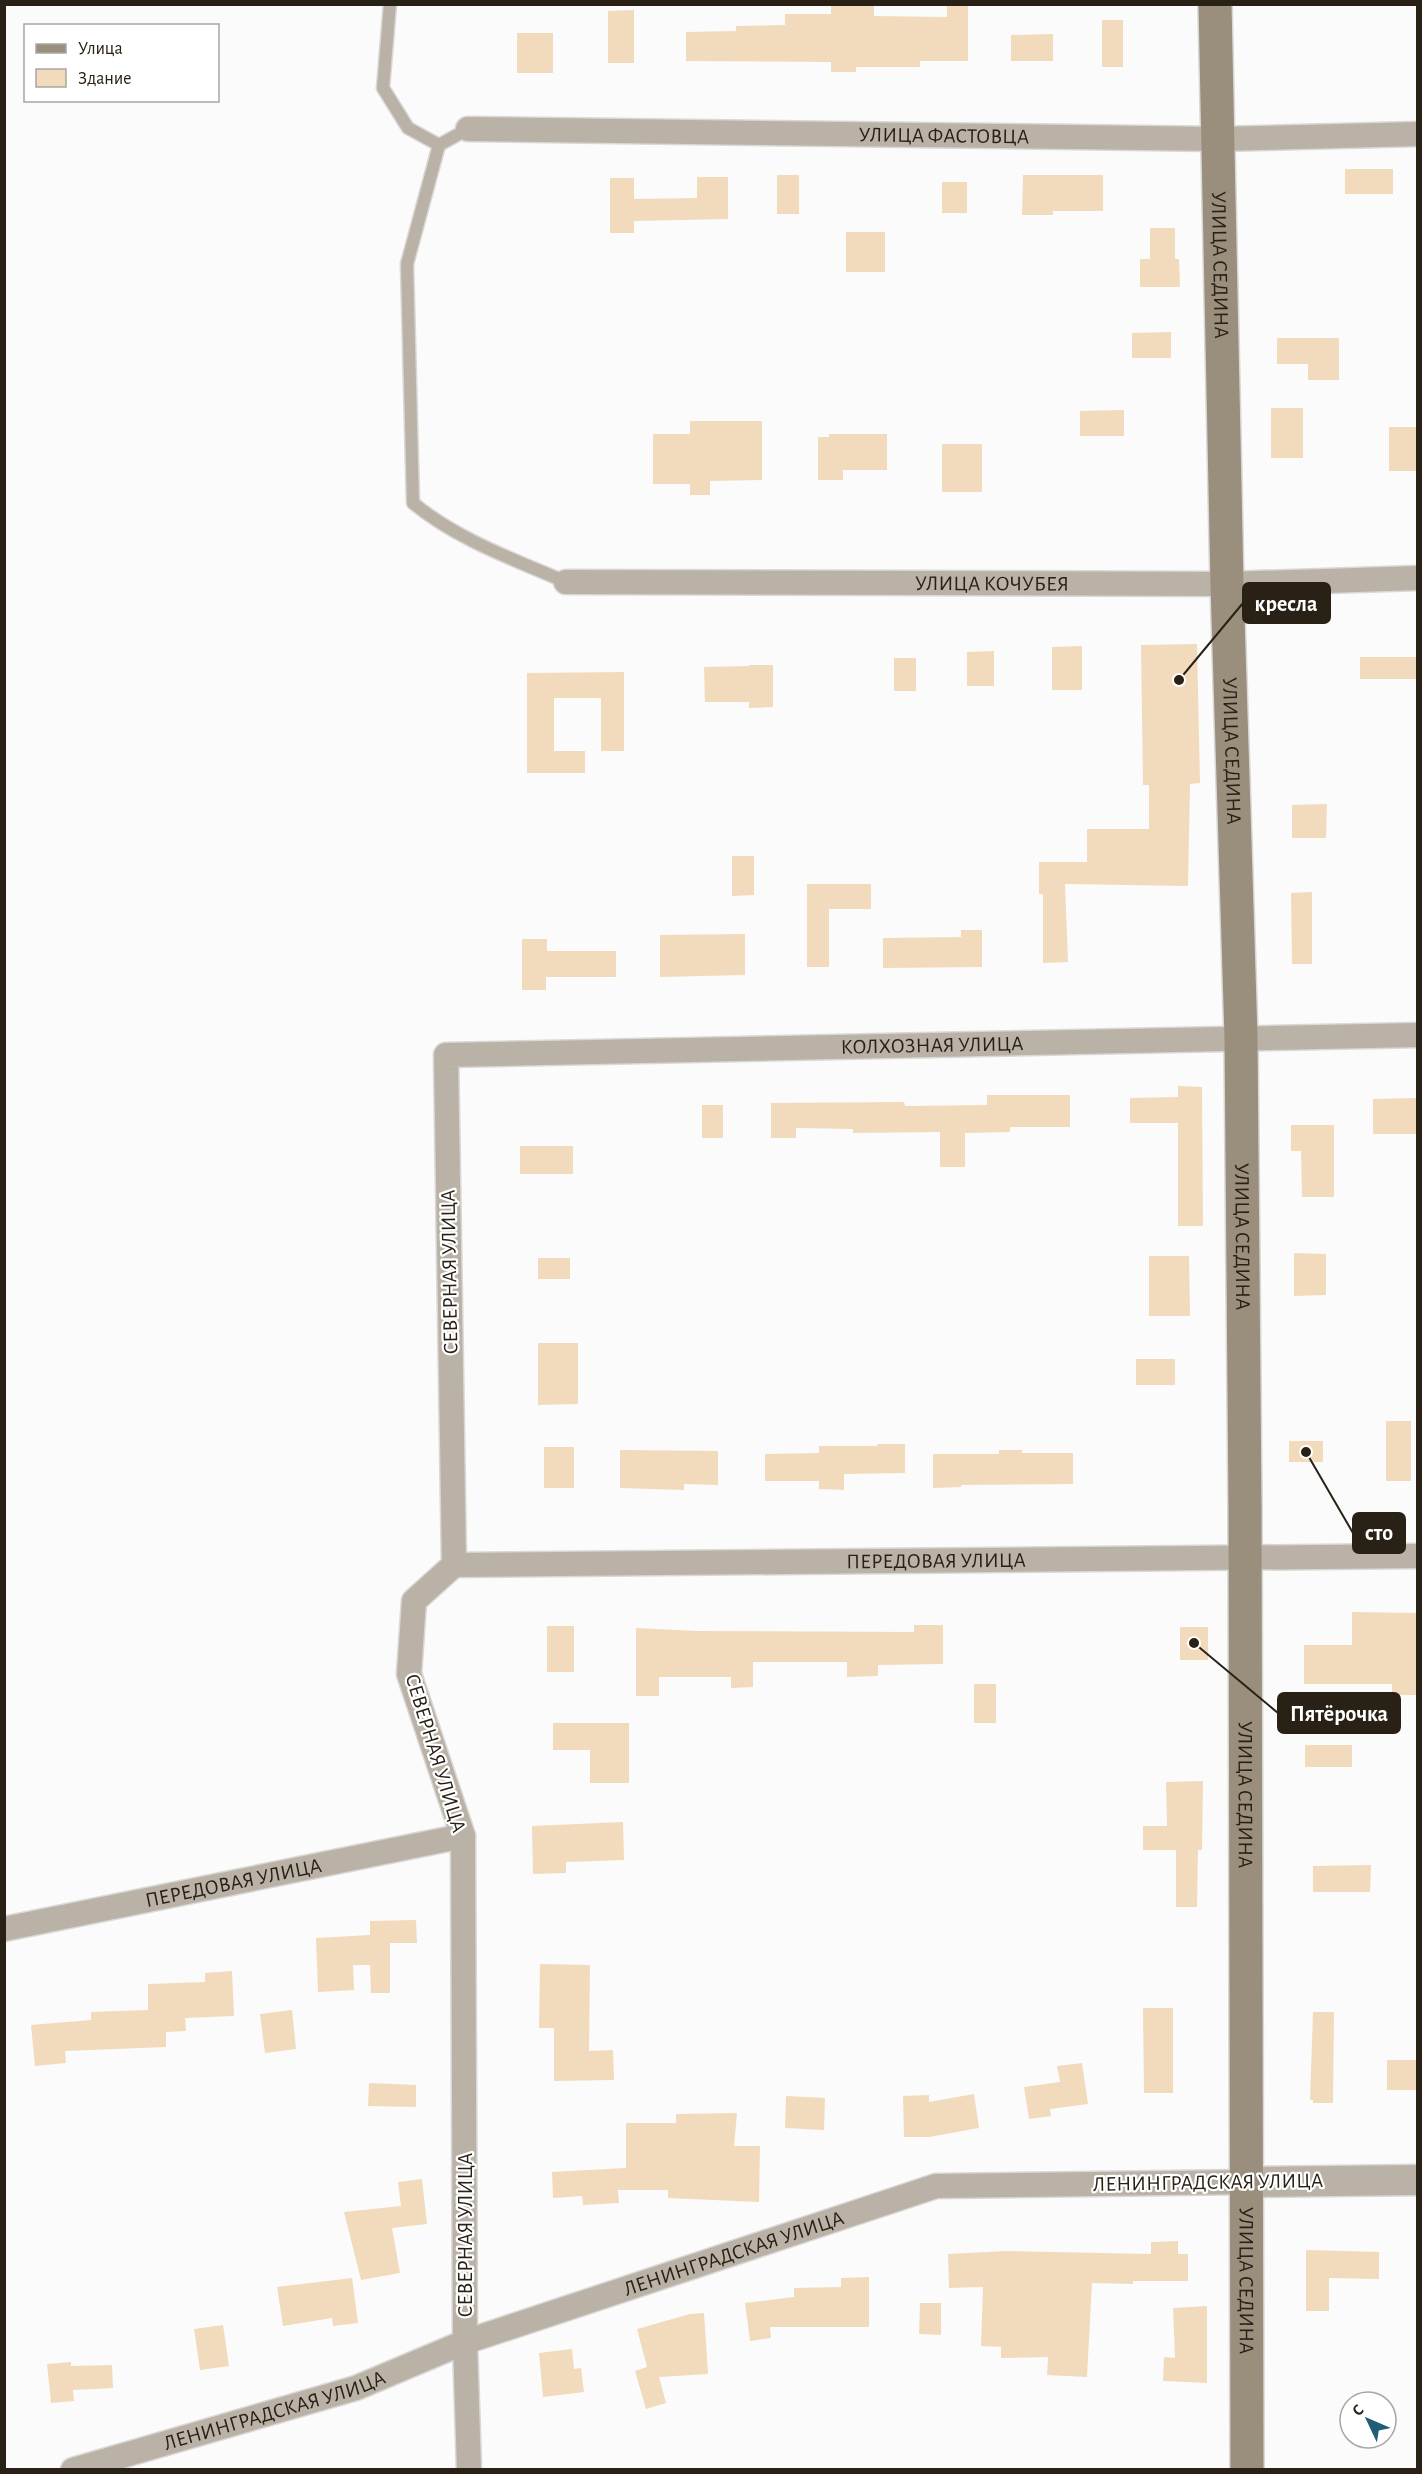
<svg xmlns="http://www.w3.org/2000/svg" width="1422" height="2474" viewBox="0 0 1422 2474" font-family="'Alegreya Sans',sans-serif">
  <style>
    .building { fill: #f1dbbc }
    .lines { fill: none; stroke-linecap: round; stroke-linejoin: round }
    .service-casing { stroke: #d9d8d6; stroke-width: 15 }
    .minor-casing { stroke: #d9d8d6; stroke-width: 27 }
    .tertiary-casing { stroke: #d9d8d6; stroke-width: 33 }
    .secondary-casing { stroke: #d9d8d6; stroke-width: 36 }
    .service { stroke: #bab2a6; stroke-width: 12 }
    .minor { stroke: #bab2a6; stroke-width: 24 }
    .tertiary { stroke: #bab2a6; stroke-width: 30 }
    .secondary { stroke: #9a8e7d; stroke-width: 33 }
    .labels { text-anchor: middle; stroke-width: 4.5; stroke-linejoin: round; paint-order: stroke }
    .street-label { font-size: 21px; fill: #292116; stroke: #fff }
    .leader { fill: none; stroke: #292116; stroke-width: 2 }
    .callout-dot { fill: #292116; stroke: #fff; stroke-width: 2 }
    .callout { fill: #292116; stroke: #292116; stroke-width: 2 }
    .callout-label { font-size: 22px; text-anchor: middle; font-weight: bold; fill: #fff }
  </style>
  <rect width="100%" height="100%" fill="#fbfbfb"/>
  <path class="building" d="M 947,4 L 968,4 L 968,61 L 920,61 L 920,67 L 856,67 L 856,72 L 831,72 L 831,62 L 686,61 L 686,32 L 736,31 L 736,26 L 785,25 L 785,14 L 831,14 L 831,5 L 874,5 L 874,16 L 947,17 Z
    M 634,10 L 634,63 L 608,63 L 608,11 Z
    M 1102,20 L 1123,20 L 1123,67 L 1102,67 Z
    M 517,33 L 553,33 L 553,73 L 517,73 Z
    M 1053,34 L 1053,61 L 1011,61 L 1011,35 Z
    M 1345,169 L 1393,169 L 1393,194 L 1345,194 Z
    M 777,175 L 799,175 L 799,214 L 777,214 Z
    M 1023,175 L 1103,175 L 1103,211 L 1053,211 L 1053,215 L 1022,215 Z
    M 697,177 L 728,177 L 728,219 L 634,221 L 634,233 L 610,233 L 610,178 L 634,178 L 634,199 L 697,198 Z
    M 942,182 L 967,182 L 967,213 L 942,213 Z
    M 1150,228 L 1175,228 L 1175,259 L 1179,259 L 1180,287 L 1140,287 L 1140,259 L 1150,259 Z
    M 846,232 L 885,232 L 885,272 L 846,272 Z
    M 1171,332 L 1171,358 L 1132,358 L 1132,333 Z
    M 1277,338 L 1339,338 L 1339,380 L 1308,380 L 1308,364 L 1277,364 Z
    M 1271,408 L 1303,408 L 1303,458 L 1271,458 Z
    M 1124,410 L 1124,436 L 1080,436 L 1080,411 Z
    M 690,421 L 762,421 L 762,480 L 710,481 L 710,495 L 690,495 L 690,484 L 653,484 L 653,434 L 690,434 Z
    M 1389,427 L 1416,427 L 1417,471 L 1389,471 Z
    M 829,434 L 887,434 L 887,470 L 843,470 L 843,480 L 818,480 L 818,437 L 829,437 Z
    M 942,444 L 982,444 L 982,492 L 942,492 Z
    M 1197,644 L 1200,783 L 1190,784 L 1188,886 L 1065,884 L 1068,962 L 1043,963 L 1043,894 L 1039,894 L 1039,862 L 1087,862 L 1087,829 L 1149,829 L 1149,785 L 1143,785 L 1141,645 Z
    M 1082,646 L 1082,690 L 1052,690 L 1052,647 Z
    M 994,651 L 994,686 L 967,686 L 967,652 Z
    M 1360,657 L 1418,657 L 1418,679 L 1360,679 Z
    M 894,658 L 916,658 L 916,691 L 894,691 Z
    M 749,665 L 773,665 L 773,707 L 749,708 L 749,702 L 705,702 L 704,667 L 749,666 Z
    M 624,672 L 624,751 L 601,751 L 601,698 L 554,698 L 554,751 L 585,751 L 585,773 L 527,773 L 527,673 Z
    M 1327,804 L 1326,838 L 1292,838 L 1292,805 Z
    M 732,856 L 754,856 L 754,895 L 732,896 Z
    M 807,884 L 871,884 L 871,909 L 829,909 L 829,967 L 807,967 Z
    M 1312,892 L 1312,964 L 1292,964 L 1291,893 Z
    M 961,930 L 982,930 L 982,967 L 883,968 L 883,938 L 961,937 Z
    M 745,934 L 745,975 L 660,977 L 660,935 Z
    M 522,939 L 547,939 L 547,951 L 616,951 L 616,977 L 546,977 L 546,990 L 522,990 Z
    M 1178,1086 L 1202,1087 L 1203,1226 L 1178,1226 L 1178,1123 L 1130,1123 L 1130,1098 L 1178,1097 Z
    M 987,1095 L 1070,1095 L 1070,1127 L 1010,1127 L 1010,1132 L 965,1133 L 965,1167 L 940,1167 L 940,1132 L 853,1133 L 853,1129 L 796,1128 L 796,1138 L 771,1138 L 771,1103 L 904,1102 L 905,1106 L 987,1105 Z
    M 1418,1098 L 1418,1134 L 1373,1134 L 1373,1099 Z
    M 702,1105 L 723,1105 L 723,1138 L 702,1138 Z
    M 1291,1125 L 1334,1125 L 1334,1197 L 1302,1197 L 1301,1151 L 1291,1151 Z
    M 520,1146 L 573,1146 L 573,1174 L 520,1174 Z
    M 1294,1253 L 1326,1254 L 1326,1295 L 1294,1296 Z
    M 1149,1256 L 1189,1256 L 1190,1316 L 1149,1316 Z
    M 538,1258 L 570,1258 L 570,1279 L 538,1279 Z
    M 538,1343 L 578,1343 L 578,1404 L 538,1405 Z
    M 1136,1359 L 1175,1359 L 1175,1385 L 1136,1385 Z
    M 1386,1421 L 1411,1421 L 1411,1481 L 1386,1481 Z
    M 1289,1441 L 1323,1441 L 1323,1462 L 1289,1462 Z
    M 877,1444 L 905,1444 L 905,1473 L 844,1474 L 844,1490 L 819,1489 L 819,1481 L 765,1481 L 765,1454 L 819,1453 L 819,1446 L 877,1446 Z
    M 544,1447 L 574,1447 L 574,1488 L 544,1488 Z
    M 620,1450 L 718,1451 L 718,1485 L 684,1484 L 684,1490 L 620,1488 Z
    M 999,1450 L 1022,1450 L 1022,1453 L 1073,1453 L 1073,1484 L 961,1485 L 961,1487 L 933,1488 L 933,1454 L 999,1454 Z
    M 1352,1612 L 1416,1613 L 1416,1695 L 1392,1695 L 1392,1684 L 1304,1684 L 1304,1645 L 1352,1645 Z
    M 914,1625 L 943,1625 L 943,1664 L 878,1665 L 878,1676 L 847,1677 L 847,1662 L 753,1662 L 753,1687 L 731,1688 L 731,1677 L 659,1677 L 659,1696 L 636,1696 L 636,1628 L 698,1631 L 914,1632 Z
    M 547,1626 L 574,1626 L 574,1672 L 547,1672 Z
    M 1180,1627 L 1208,1627 L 1208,1660 L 1180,1660 Z
    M 974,1684 L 996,1684 L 996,1723 L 974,1723 Z
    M 553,1723 L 629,1723 L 629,1783 L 590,1783 L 590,1750 L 553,1750 Z
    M 1305,1745 L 1352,1745 L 1352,1767 L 1305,1767 Z
    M 1203,1781 L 1202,1850 L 1198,1850 L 1197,1907 L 1176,1907 L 1176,1850 L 1143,1850 L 1143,1826 L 1167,1826 L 1166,1782 Z
    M 623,1822 L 624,1860 L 566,1862 L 566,1873 L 533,1874 L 532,1826 Z
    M 1371,1865 L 1370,1892 L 1313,1892 L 1313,1866 Z
    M 416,1920 L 417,1943 L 390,1943 L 390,1993 L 371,1993 L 370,1965 L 353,1965 L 354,1990 L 318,1992 L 316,1938 L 370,1935 L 370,1921 Z
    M 540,1964 L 590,1965 L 589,2051 L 613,2050 L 614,2080 L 554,2081 L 554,2028 L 539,2028 Z
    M 232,1971 L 234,2016 L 185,2018 L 186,2031 L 166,2032 L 166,2047 L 65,2051 L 66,2063 L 35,2066 L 31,2025 L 91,2020 L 91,2012 L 148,2010 L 148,1984 L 205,1982 L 205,1973 Z
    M 1143,2008 L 1173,2008 L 1173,2093 L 1144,2093 Z
    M 292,2010 L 296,2049 L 265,2053 L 260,2014 Z
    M 1313,2012 L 1334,2012 L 1333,2103 L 1313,2103 L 1313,2100 L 1310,2100 Z
    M 1387,2060 L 1418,2060 L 1418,2090 L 1387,2090 Z
    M 1082,2063 L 1088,2104 L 1050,2109 L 1051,2116 L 1029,2119 L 1024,2087 L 1060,2082 L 1057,2066 Z
    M 369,2083 L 416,2085 L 416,2107 L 368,2106 Z
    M 974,2094 L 979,2128 L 929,2137 L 904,2137 L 903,2096 L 929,2095 L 929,2102 Z
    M 786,2096 L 825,2098 L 824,2130 L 785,2128 Z
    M 737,2113 L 734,2146 L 760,2146 L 759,2202 L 668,2198 L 668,2190 L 618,2190 L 619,2203 L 583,2205 L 582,2196 L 553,2198 L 552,2172 L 626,2168 L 626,2123 L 676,2123 L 676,2114 Z
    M 422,2179 L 427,2224 L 392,2228 L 400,2273 L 361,2280 L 344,2212 L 401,2206 L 398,2182 Z
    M 1178,2241 L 1178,2254 L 1188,2254 L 1188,2281 L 1133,2281 L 1133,2284 L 1092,2283 L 1087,2377 L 1047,2375 L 1048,2357 L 1001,2358 L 1001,2347 L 981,2346 L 983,2287 L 949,2288 L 948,2254 L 1006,2251 L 1151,2254 L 1151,2242 Z
    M 1306,2250 L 1379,2252 L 1379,2279 L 1329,2278 L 1329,2311 L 1306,2311 Z
    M 869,2277 L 869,2327 L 770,2327 L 771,2338 L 750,2341 L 745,2303 L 794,2297 L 794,2288 L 841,2287 L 841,2278 Z
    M 352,2278 L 358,2323 L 333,2326 L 332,2318 L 283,2326 L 277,2287 Z
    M 920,2303 L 941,2303 L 941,2335 L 919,2334 Z
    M 1207,2306 L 1207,2383 L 1163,2381 L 1164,2357 L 1175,2358 L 1173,2308 Z
    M 704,2313 L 708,2374 L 659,2377 L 666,2403 L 646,2409 L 635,2371 L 647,2367 L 637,2329 L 690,2314 Z
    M 223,2325 L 229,2366 L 200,2370 L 194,2329 Z
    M 572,2349 L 574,2369 L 581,2368 L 584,2392 L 543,2397 L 539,2353 Z
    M 71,2362 L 71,2366 L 112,2365 L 113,2388 L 73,2390 L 74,2401 L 51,2403 L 47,2364 Z"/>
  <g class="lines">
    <defs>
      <path id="service" d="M 390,4 L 383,88 L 408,128 L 439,145
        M 468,129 L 439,145 L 407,264 L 413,503 C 458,540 513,559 566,582"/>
      <g id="minor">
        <path id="s1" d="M 468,129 L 1218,139 L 1418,134"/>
        <path id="s2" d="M 566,582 L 1227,584 L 1418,578"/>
        <path id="s3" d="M 454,1565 L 1418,1556"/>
        <path id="s4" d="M 4,1929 L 463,1836"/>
        <path id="s5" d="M 73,2470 L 356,2388 L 465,2342 L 936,2186 L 1247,2182"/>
        <path id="s6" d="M 469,2470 L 465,2342 L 463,1836 L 409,1674 L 414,1601 L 454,1565 L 446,1055 L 1418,1035"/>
      </g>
      <path id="tertiary" d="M 1247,2182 L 1418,2180"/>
      <g id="secondary">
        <path id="s7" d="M 1215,4 L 1227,584 L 1241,1037 L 1245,1507 L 1247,2470"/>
      </g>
    </defs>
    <use href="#service" class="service-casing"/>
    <use href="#minor" class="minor-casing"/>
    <use href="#tertiary" class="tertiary-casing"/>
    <use href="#secondary" class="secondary-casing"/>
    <use href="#service" class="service"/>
    <use href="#minor" class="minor"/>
    <use href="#tertiary" class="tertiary"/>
    <use href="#secondary" class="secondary"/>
  </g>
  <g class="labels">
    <g class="street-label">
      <text dy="7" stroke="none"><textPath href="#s1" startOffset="476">УЛИЦА ФАСТОВЦА</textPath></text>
      <text dy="7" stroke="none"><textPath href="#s7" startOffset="261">УЛИЦА СЕДИНА</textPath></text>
      <text dy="7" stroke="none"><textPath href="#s2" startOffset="426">УЛИЦА КОЧУБЕЯ</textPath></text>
      <text dy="7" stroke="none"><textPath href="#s7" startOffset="747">УЛИЦА СЕДИНА</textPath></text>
      <text dy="7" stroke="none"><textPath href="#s6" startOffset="1928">КОЛХОЗНАЯ УЛИЦА</textPath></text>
      <text dy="7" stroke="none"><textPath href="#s7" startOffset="1233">УЛИЦА СЕДИНА</textPath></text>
      <text transform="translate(449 1272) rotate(-91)" y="7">СЕВЕРНАЯ УЛИЦА</text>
      <text dy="7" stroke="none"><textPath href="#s3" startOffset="482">ПЕРЕДОВАЯ УЛИЦА</textPath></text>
      <text transform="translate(436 1753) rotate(73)" y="7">СЕВЕРНАЯ УЛИЦА</text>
      <text dy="7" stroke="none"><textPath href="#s7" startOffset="1791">УЛИЦА СЕДИНА</textPath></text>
      <text dy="7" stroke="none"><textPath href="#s4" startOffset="234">ПЕРЕДОВАЯ УЛИЦА</textPath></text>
      <text transform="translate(1208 2182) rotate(-1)" y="7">ЛЕНИНГРАДСКАЯ УЛИЦА</text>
      <text transform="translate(465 2235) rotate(-90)" y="7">СЕВЕРНАЯ УЛИЦА</text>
      <text dy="7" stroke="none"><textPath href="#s5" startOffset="696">ЛЕНИНГРАДСКАЯ УЛИЦА</textPath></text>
      <text dy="7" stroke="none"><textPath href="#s7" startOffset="2277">УЛИЦА СЕДИНА</textPath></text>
      <text dy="7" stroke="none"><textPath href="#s5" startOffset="210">ЛЕНИНГРАДСКАЯ УЛИЦА</textPath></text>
    </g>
  </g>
  <path class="leader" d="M1179 680L1243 603M1306 1452L1353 1533M1194 1643L1278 1713"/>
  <g class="callout-dot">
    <circle cx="1179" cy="680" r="6"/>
    <circle cx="1306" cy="1452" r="6"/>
    <circle cx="1194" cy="1643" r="6"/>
  </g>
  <g class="callout">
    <rect x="1243" y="583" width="87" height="40" rx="6"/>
    <rect x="1353" y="1513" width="52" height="40" rx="6"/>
    <rect x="1278" y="1693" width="122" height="40" rx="6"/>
  </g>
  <g class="callout-label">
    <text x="1286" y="611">кресла</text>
    <text x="1379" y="1540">сто</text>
    <text x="1339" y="1721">Пятёрочка</text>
  </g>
  <rect width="1422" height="2474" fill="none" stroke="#292116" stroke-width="12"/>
  <rect x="24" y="24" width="195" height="78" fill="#ffffff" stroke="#a9a6a2" stroke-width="1.5"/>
  <rect x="36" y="44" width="30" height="9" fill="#9a8e7d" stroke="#a9a6a2" stroke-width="1.5"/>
  <text x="78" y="54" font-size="18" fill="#292116">Улица</text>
  <rect x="36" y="69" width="30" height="18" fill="#f1dbbc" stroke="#a9a6a2" stroke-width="1.5"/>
  <text x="78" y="84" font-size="18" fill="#292116">Здание</text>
  <g transform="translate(1368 2420) rotate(314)"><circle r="28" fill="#ffffff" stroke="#a9a6a2" stroke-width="1.5"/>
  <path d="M0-4.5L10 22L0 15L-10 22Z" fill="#205e75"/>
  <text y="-9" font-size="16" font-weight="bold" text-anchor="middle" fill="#292116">С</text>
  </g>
</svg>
